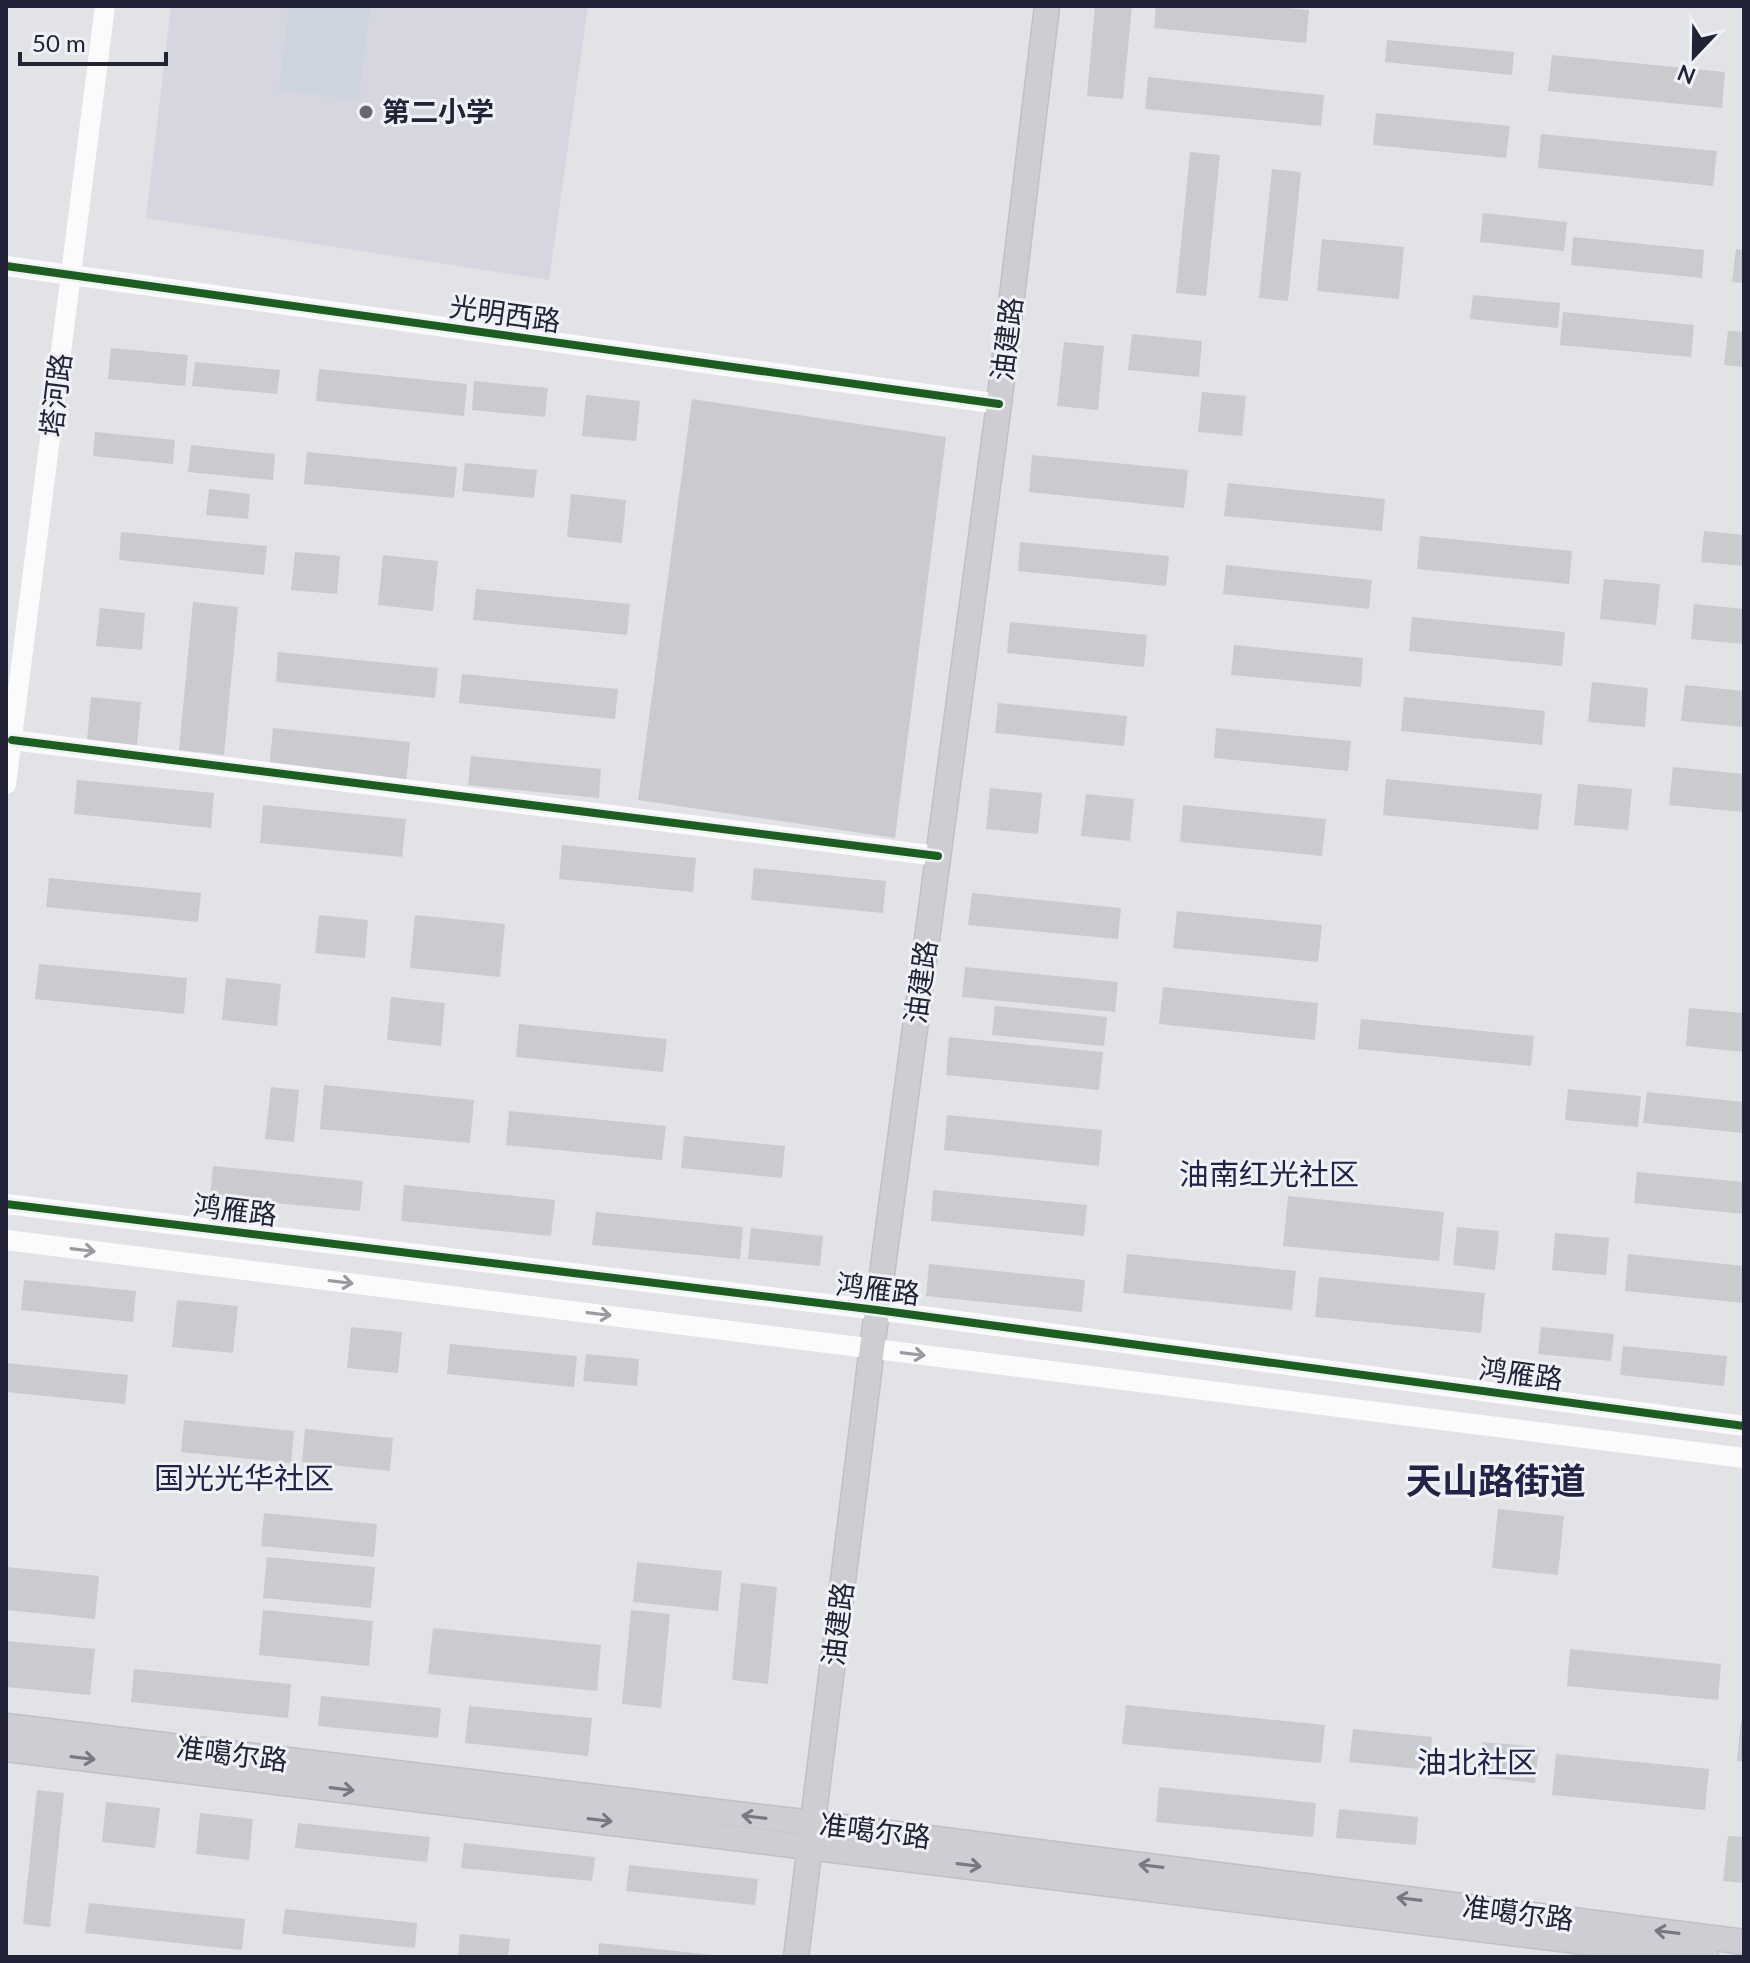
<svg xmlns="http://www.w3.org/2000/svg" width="1750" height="1963" viewBox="0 0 1750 1963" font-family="Lato,'Noto Sans SC',sans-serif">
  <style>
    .built { fill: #d5d6df }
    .green { fill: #cdd4df }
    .building { fill: #cacbcf }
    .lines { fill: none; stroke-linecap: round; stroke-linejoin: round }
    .major-casing { stroke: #c0c0c7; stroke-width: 27 }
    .minor { stroke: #fbfbfb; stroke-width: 20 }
    .major { stroke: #cecdd3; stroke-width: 24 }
    .cycleway-casing { stroke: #f0f1f6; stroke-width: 13 }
    .cycleway { stroke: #1b5e20; stroke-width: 8 }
    .oneway { stroke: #9a9aa3 }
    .oneway2 { stroke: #787885 }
    .poi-dot { fill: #666675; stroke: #f0f1f6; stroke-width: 3 }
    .labels { text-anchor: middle; stroke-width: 6; stroke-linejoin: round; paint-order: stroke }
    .poi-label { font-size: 28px; font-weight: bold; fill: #232337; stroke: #f0f1f6; text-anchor: start }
    .street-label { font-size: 28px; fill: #232337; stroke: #f0f1f6 }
    .neighbourhood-label { font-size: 30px; fill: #232247; stroke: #f0f1f6 }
    .district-label { font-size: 36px; font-weight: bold; fill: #232247; stroke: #f0f1f6 }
  </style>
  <rect width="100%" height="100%" fill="#e2e3e7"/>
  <path class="built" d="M 171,6 L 588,6 L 549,280 L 146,218 Z"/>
  <path class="green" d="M 289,6 L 370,6 L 359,100 L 279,90 Z"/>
  <path class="building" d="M 1095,6 L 1132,6 L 1123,99 L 1087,96 Z
    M 1156,6 L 1265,6 L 1309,10 L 1306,43 L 1154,28 Z
    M 1387,40 L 1514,52 L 1512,75 L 1385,62 Z
    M 1552,55 L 1725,72 L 1722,108 L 1548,91 Z
    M 1148,77 L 1324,95 L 1321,126 L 1145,109 Z
    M 1376,113 L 1510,126 L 1506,158 L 1373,145 Z
    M 1541,134 L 1717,151 L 1713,186 L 1538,168 Z
    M 1190,152 L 1220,155 L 1206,296 L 1176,293 Z
    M 1272,169 L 1301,172 L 1288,301 L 1259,298 Z
    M 1483,213 L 1567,222 L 1564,251 L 1480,242 Z
    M 1573,237 L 1704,250 L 1702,278 L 1571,265 Z
    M 1322,239 L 1404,247 L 1399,299 L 1317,291 Z
    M 1736,249 L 1744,250 L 1744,283 L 1732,282 Z
    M 1473,295 L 1560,303 L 1558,328 L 1470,319 Z
    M 1563,312 L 1694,325 L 1691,357 L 1560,345 Z
    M 1728,331 L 1744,332 L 1744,367 L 1724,365 Z
    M 1132,334 L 1202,341 L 1199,377 L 1128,370 Z
    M 1064,342 L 1104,346 L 1098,410 L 1057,406 Z
    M 111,348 L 188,355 L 185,386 L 108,379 Z
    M 195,362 L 280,370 L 277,394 L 192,386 Z
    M 319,369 L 467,384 L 464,416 L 316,401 Z
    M 474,381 L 548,388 L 545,417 L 472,410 Z
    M 1202,392 L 1246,396 L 1242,436 L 1198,432 Z
    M 586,395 L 640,401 L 636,441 L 582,436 Z
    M 692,399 L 946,437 L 895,838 L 638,800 Z
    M 95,432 L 175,440 L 173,464 L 93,456 Z
    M 191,445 L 275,454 L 273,480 L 188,472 Z
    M 307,452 L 457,467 L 454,498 L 304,484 Z
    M 1032,455 L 1188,470 L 1184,508 L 1029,492 Z
    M 465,463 L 537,470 L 534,498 L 462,491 Z
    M 1228,483 L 1385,499 L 1382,531 L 1224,516 Z
    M 209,489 L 250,494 L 248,519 L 206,515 Z
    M 571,494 L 626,500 L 622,543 L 567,537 Z
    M 1704,531 L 1744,535 L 1744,566 L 1701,562 Z
    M 121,532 L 267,546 L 264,575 L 119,560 Z
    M 1420,536 L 1572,551 L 1569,584 L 1417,569 Z
    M 1020,542 L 1169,556 L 1166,586 L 1018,571 Z
    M 295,552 L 340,556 L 337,594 L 291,590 Z
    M 383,555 L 438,561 L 433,611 L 378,605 Z
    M 1226,565 L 1372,580 L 1369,609 L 1223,594 Z
    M 1604,579 L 1660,584 L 1656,625 L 1600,619 Z
    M 476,589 L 630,604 L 627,635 L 473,620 Z
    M 193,602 L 238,607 L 224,755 L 179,750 Z
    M 1694,604 L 1744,609 L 1744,644 L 1691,639 Z
    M 100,608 L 145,613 L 142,650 L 96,646 Z
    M 1412,617 L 1565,632 L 1562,666 L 1409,651 Z
    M 1010,622 L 1147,635 L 1144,667 L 1007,653 Z
    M 1234,645 L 1363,658 L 1361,687 L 1231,675 Z
    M 278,652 L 438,668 L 435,698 L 276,682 Z
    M 462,674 L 618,689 L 615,719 L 459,703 Z
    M 1592,682 L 1648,688 L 1645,727 L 1588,722 Z
    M 1685,685 L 1744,691 L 1744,727 L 1681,721 Z
    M 91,697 L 141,702 L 137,745 L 87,740 Z
    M 1404,697 L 1545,711 L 1542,745 L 1401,731 Z
    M 998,703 L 1127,716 L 1124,746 L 995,733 Z
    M 273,728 L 410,742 L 406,784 L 269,771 Z
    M 1216,728 L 1351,741 L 1348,771 L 1214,758 Z
    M 471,756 L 601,769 L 599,798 L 468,785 Z
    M 1673,767 L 1744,774 L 1744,812 L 1669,805 Z
    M 1386,779 L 1542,794 L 1538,830 L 1383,815 Z
    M 77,780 L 214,793 L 211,828 L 74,814 Z
    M 1578,784 L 1632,789 L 1628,830 L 1574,825 Z
    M 990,788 L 1042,793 L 1038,834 L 986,829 Z
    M 1086,794 L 1134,799 L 1130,841 L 1081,836 Z
    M 263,805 L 406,819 L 402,857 L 260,843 Z
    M 1183,805 L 1326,819 L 1322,856 L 1180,842 Z
    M 562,845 L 696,858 L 693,892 L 559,879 Z
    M 754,868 L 886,881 L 883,913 L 751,900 Z
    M 49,878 L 201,893 L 198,922 L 46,907 Z
    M 972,893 L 1121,908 L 1118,939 L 968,925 Z
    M 1177,911 L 1322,925 L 1318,962 L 1173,948 Z
    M 319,915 L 368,920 L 365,958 L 315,953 Z
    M 415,915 L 505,924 L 500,977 L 410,968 Z
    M 39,964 L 187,978 L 184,1014 L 35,999 Z
    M 965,967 L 1118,982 L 1115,1012 L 962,997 Z
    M 226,978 L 281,984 L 277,1026 L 222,1020 Z
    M 1163,987 L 1318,1003 L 1315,1040 L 1159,1024 Z
    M 391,997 L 445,1003 L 441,1046 L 387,1040 Z
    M 995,1006 L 1107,1017 L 1104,1046 L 992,1035 Z
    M 1689,1008 L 1744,1013 L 1744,1052 L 1686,1046 Z
    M 1361,1019 L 1534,1036 L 1531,1066 L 1358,1049 Z
    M 519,1024 L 667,1039 L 663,1072 L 516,1057 Z
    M 949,1037 L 1103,1052 L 1099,1090 L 946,1075 Z
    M 324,1085 L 474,1100 L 470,1143 L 320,1129 Z
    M 271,1087 L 299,1090 L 294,1142 L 265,1139 Z
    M 1568,1089 L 1641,1096 L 1638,1127 L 1565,1120 Z
    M 1647,1092 L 1744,1102 L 1744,1133 L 1643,1123 Z
    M 509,1111 L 666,1126 L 662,1160 L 506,1145 Z
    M 947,1115 L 1102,1130 L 1099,1166 L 944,1150 Z
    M 684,1136 L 785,1146 L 782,1178 L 681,1168 Z
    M 213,1166 L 363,1181 L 360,1211 L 210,1197 Z
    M 1637,1172 L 1744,1182 L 1744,1214 L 1634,1203 Z
    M 404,1185 L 555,1200 L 551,1236 L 401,1221 Z
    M 933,1190 L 1087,1205 L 1084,1236 L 931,1221 Z
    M 1288,1196 L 1444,1212 L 1439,1261 L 1283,1246 Z
    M 596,1212 L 743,1227 L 740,1259 L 592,1245 Z
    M 1457,1227 L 1499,1231 L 1495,1270 L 1453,1265 Z
    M 751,1228 L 823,1236 L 820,1266 L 748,1259 Z
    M 1555,1233 L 1609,1238 L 1606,1275 L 1552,1270 Z
    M 1127,1254 L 1296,1271 L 1292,1310 L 1123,1293 Z
    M 1628,1254 L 1744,1266 L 1744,1303 L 1625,1291 Z
    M 929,1264 L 1085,1280 L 1082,1312 L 926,1296 Z
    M 1319,1277 L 1485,1293 L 1481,1333 L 1315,1317 Z
    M 24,1280 L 136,1291 L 133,1322 L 21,1310 Z
    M 177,1300 L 238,1306 L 233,1353 L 172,1347 Z
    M 351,1327 L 402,1332 L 398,1373 L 347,1368 Z
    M 1541,1327 L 1614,1334 L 1611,1361 L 1538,1354 Z
    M 450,1344 L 577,1356 L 574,1387 L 447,1374 Z
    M 1623,1346 L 1727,1356 L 1724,1386 L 1620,1375 Z
    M 586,1354 L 639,1359 L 637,1386 L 583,1381 Z
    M 6,1363 L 128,1375 L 125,1404 L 6,1392 Z
    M 184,1420 L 294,1431 L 291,1463 L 181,1452 Z
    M 305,1429 L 393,1438 L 390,1471 L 302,1462 Z
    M 1498,1509 L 1564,1516 L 1558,1575 L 1492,1568 Z
    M 264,1513 L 377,1524 L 374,1557 L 261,1546 Z
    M 267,1557 L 375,1567 L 371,1608 L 263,1598 Z
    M 637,1562 L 722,1571 L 718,1611 L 633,1602 Z
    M 6,1567 L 99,1576 L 95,1619 L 6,1610 Z
    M 741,1583 L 777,1587 L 768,1684 L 732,1680 Z
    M 263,1610 L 373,1621 L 369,1666 L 259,1655 Z
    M 631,1610 L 670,1614 L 661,1708 L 622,1704 Z
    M 433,1628 L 601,1645 L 597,1691 L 428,1674 Z
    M 6,1641 L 95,1649 L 90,1695 L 6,1687 Z
    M 1570,1649 L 1721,1664 L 1718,1700 L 1567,1686 Z
    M 134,1669 L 291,1684 L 288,1718 L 131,1702 Z
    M 321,1696 L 441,1708 L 438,1738 L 318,1726 Z
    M 1126,1705 L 1325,1725 L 1321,1763 L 1122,1744 Z
    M 469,1706 L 592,1718 L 588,1756 L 465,1743 Z
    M 1741,1721 L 1744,1721 L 1744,1762 L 1737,1761 Z
    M 1353,1729 L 1432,1737 L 1429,1770 L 1349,1762 Z
    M 1482,1742 L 1539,1747 L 1535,1783 L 1479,1777 Z
    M 1556,1754 L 1709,1769 L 1705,1810 L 1552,1795 Z
    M 1159,1787 L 1316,1803 L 1313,1837 L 1156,1822 Z
    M 37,1790 L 64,1793 L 50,1927 L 23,1924 Z
    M 106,1802 L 160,1808 L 155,1848 L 102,1842 Z
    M 1339,1809 L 1418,1817 L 1416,1845 L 1336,1838 Z
    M 200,1813 L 253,1819 L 249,1860 L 196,1854 Z
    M 298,1823 L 430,1837 L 427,1862 L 295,1848 Z
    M 1728,1836 L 1744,1837 L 1744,1883 L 1723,1881 Z
    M 464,1843 L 595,1857 L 592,1881 L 461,1868 Z
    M 629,1865 L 758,1879 L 755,1905 L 626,1891 Z
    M 89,1903 L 245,1919 L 242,1950 L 85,1933 Z
    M 285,1909 L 417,1923 L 415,1948 L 282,1934 Z
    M 460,1934 L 510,1939 L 508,1957 L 458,1957 Z
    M 599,1943 L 714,1955 L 713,1957 L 598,1957 Z"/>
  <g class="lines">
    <defs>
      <path id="major" d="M 6,1726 L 812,1823 L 1744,1942
        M 6,1749 L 1706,1957
        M 796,1957 L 872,1348 L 999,404 L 1047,6"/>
    </defs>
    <use href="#major" class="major-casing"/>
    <path class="minor" d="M 6,266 L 999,404
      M 12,740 L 938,856
      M 6,784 L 105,6
      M 6,1204 L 877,1310 L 1744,1426
      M 6,1240 L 1744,1458"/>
    <use href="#major" class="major"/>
    <defs>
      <path id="cycleway" d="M 6,266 L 999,404
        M 12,740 L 938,856
        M 6,1204 L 877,1310 L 1744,1426"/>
    </defs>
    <use href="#cycleway" class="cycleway-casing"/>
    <use href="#cycleway" class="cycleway"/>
  </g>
  <defs><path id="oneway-shaft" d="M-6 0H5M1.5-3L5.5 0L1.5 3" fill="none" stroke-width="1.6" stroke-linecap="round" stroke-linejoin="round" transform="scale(2)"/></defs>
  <g class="oneway">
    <use href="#oneway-shaft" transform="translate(83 1250) rotate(7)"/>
    <use href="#oneway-shaft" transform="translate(341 1282) rotate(7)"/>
    <use href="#oneway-shaft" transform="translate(599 1314) rotate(7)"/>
    <use href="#oneway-shaft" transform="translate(913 1354) rotate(7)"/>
  </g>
  <g class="oneway2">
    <use href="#oneway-shaft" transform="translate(83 1758) rotate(7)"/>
    <use href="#oneway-shaft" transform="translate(342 1789) rotate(7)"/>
    <use href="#oneway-shaft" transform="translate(754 1817) rotate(-173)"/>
    <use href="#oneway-shaft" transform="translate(600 1820) rotate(7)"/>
    <use href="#oneway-shaft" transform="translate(969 1865) rotate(7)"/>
    <use href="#oneway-shaft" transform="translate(1151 1866) rotate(-173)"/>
    <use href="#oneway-shaft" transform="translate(1409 1899) rotate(-173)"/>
    <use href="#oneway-shaft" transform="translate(1667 1932) rotate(-173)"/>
  </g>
  <circle class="poi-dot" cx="366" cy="112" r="8"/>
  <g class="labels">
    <g class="poi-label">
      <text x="382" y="122">第二小学</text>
    </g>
    <g class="street-label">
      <text transform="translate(505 314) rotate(8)" y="10">光明西路</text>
      <text transform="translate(1007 339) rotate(-83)" y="10">油建路</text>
      <text transform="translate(56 395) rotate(-83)" y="10">塔河路</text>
      <text transform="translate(921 982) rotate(-82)" y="10">油建路</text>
      <text transform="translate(235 1210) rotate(7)" y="10">鸿雁路</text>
      <text transform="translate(878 1289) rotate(7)" y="10">鸿雁路</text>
      <text transform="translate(1521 1374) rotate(8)" y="10">鸿雁路</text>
      <text transform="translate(838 1624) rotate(-83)" y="10">油建路</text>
      <text transform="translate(232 1754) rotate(7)" y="10">准噶尔路</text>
      <text transform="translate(875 1831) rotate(7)" y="10">准噶尔路</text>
      <text transform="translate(1518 1913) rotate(7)" y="10">准噶尔路</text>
    </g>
    <g class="neighbourhood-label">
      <text x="1269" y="1185">油南红光社区</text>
      <text x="244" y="1489">国光光华社区</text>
      <text x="1477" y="1773">油北社区</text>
    </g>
    <g class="district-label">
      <text x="1496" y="1494">天山路街道</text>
    </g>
  </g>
  <rect width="1750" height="1963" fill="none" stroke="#232337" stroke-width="16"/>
  <g transform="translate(1694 56) rotate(202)" stroke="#f0f1f6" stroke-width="6" paint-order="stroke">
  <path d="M0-6L14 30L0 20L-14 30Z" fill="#232337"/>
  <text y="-12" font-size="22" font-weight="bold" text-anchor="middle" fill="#232337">N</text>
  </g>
  <path d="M20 52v12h146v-12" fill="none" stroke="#232337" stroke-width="4"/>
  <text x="32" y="52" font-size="24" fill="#232337" stroke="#f0f1f6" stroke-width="6" paint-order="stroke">50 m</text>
</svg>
